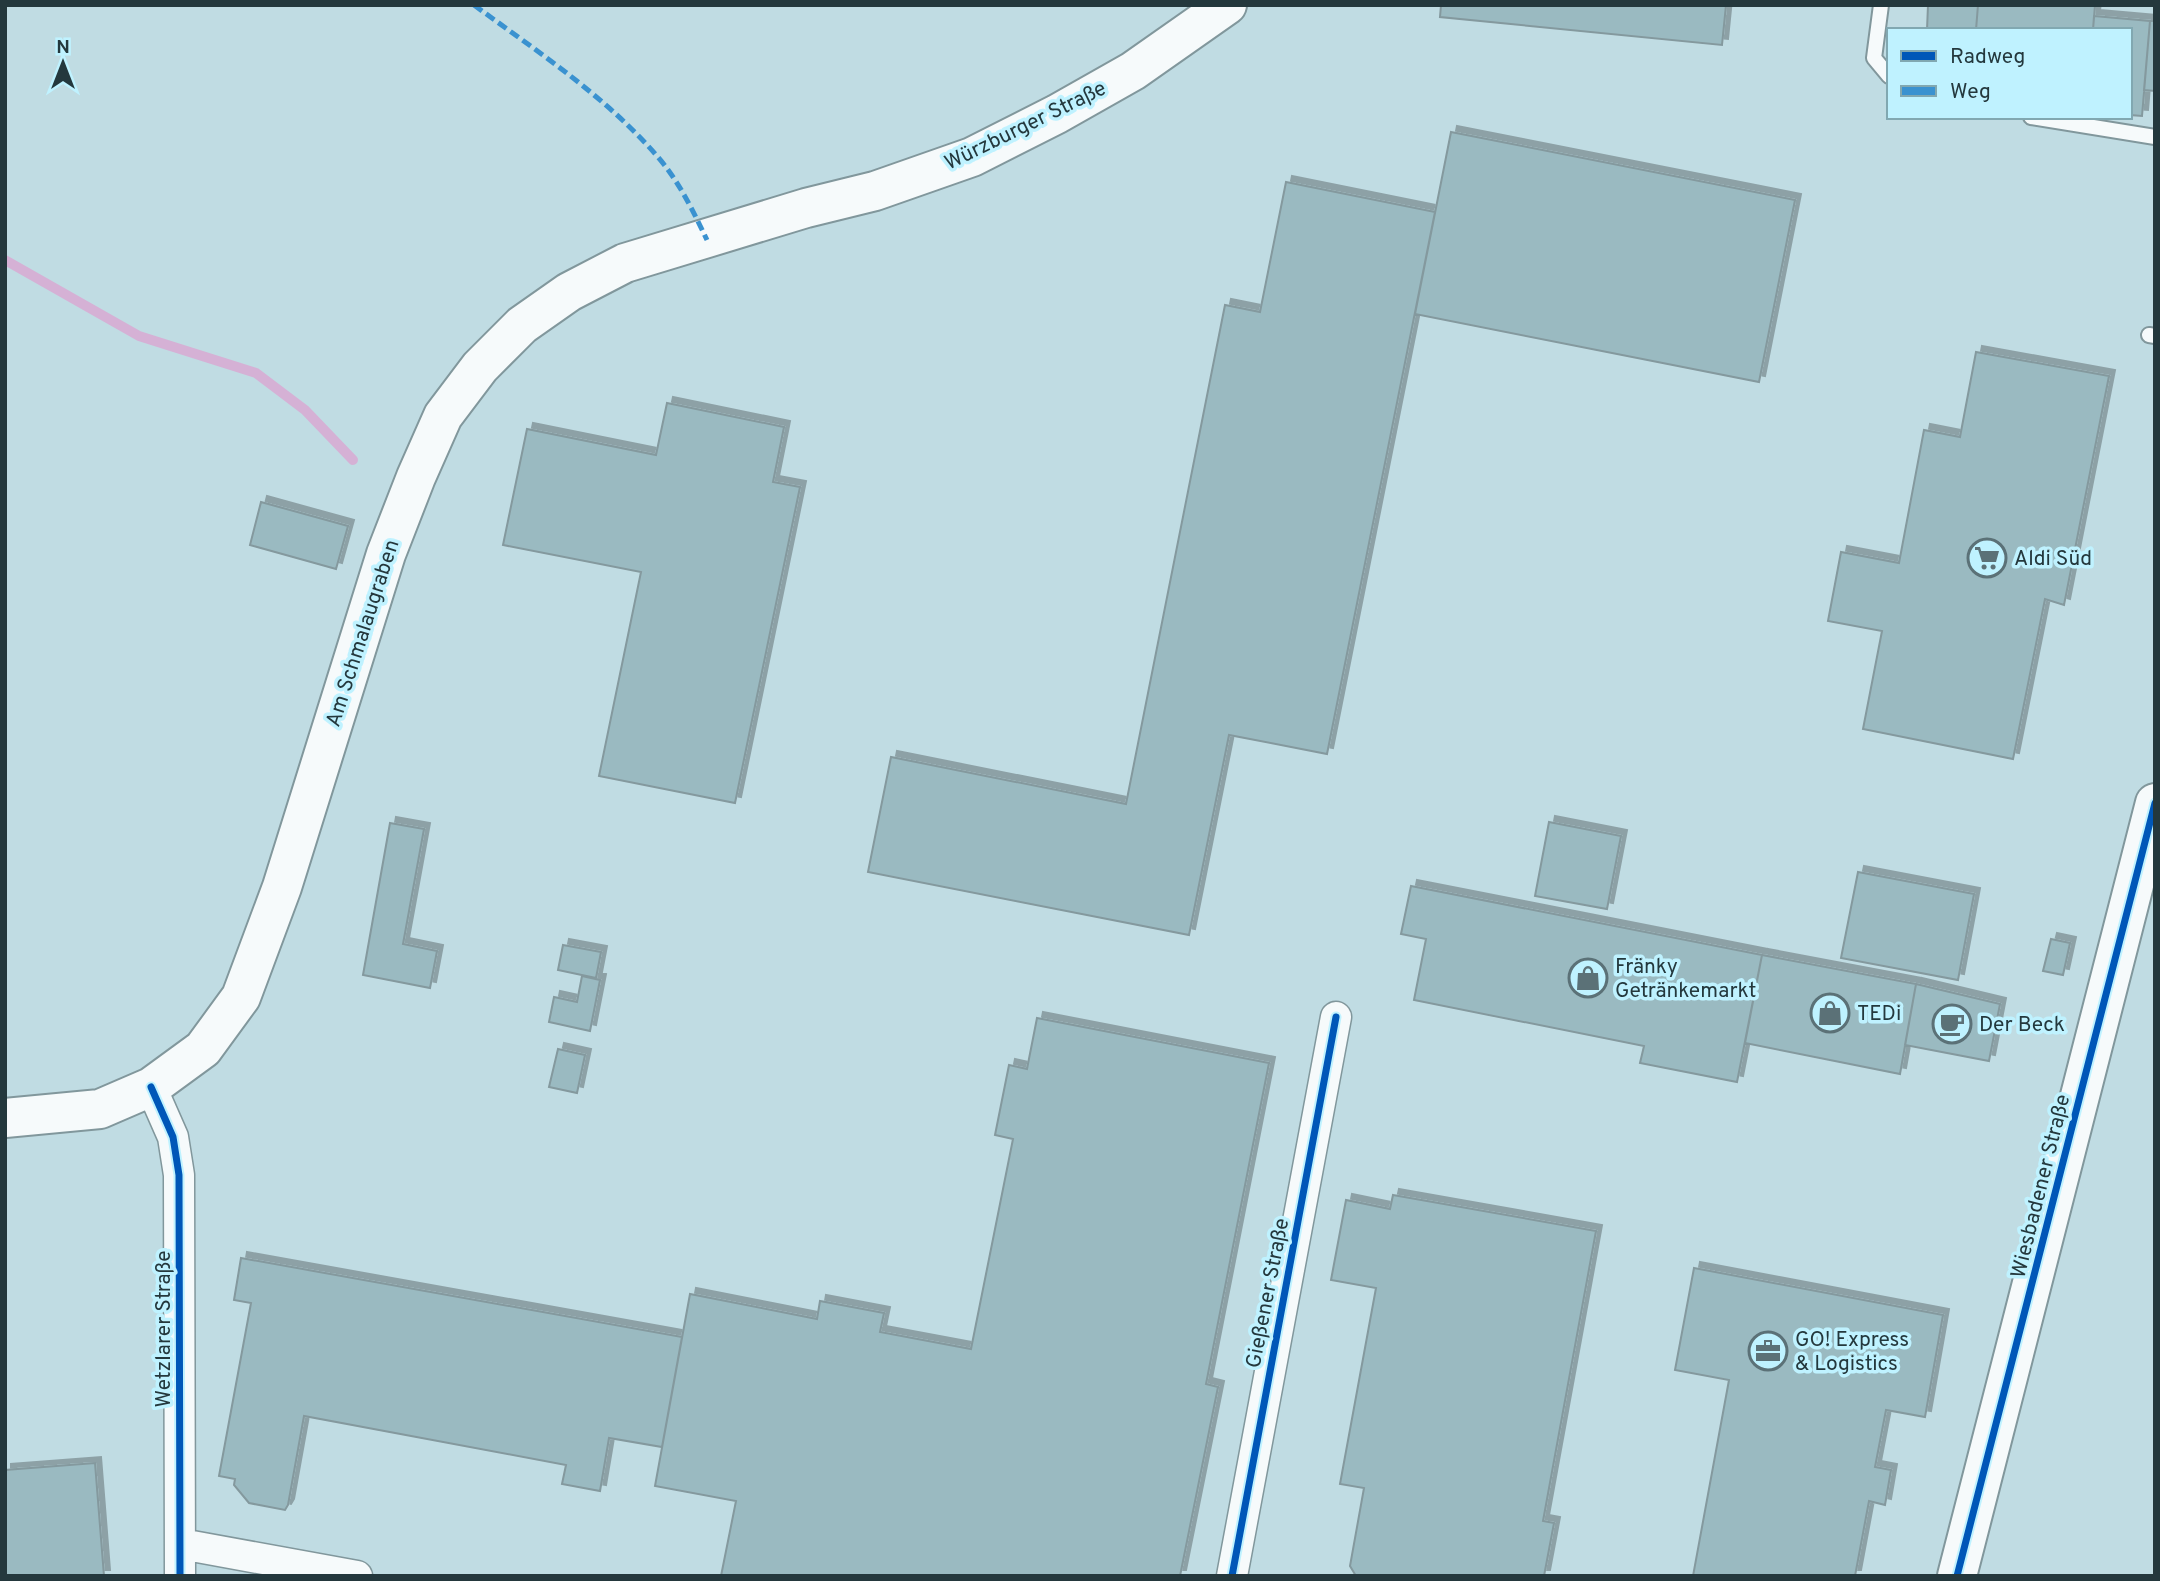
<svg xmlns="http://www.w3.org/2000/svg" width="2160" height="1581" viewBox="0 0 2160 1581" font-family="Overpass,sans-serif">
  <style>
    .lines { fill: none; stroke-linecap: round; stroke-linejoin: round }
    .stream { stroke: #d5b1d5; stroke-width: 10 }
    .building { fill: #9abac1; stroke: #84999e; stroke-width: 2; filter: url(#shadow) }
    .lane-casing { stroke: #81979c; stroke-width: 18 }
    .street-casing { stroke: #81979c; stroke-width: 33 }
    .secondary-casing { stroke: #81979c; stroke-width: 42 }
    .lane { stroke: #f6fafb; stroke-width: 14 }
    .street { stroke: #f6fafb; stroke-width: 30 }
    .secondary { stroke: #f6fafb; stroke-width: 38 }
    .quiet { stroke: #3a92d0; stroke-width: 5; stroke-dasharray: 10 5; stroke-linecap: butt }
    .cycleway-casing { stroke: #bff2ff; stroke-width: 11 }
    .cycleway { stroke: #0057b8; stroke-width: 7 }
    .labels { text-anchor: middle; stroke-width: 7; stroke-linejoin: round; paint-order: stroke }
    .street-label { font-size: 21px; fill: #24383d; stroke: #bff2ff }
    .poi-label { font-size: 21px; fill: #24383d; stroke: #bff2ff; text-anchor: start }
  </style>
  <defs>
    <filter id="shadow"><feDropShadow dx="6" dy="-6" stdDeviation="0" flood-color="#0004"/></filter>
  </defs>
  <rect width="100%" height="100%" fill="#c0dce3"/>
  <g class="lines">
    <path class="stream" d="M 5,260 L 139,336 L 256,373 L 305,410 L 353,460"/>
  </g>
  <path class="building" d="M 1441,5 L 1726,5 L 1722,45 L 1440,17 Z
    M 1928,5 L 1978,5 L 1976,30 L 1927,30 Z
    M 1978,5 L 2095,5 L 2093,30 L 1976,30 Z
    M 2094,16 L 2150,21 L 2142,116 L 2130,115 L 2130,30 L 2093,30 Z
    M 2150,21 L 2155,21 L 2155,91 L 2144,90 Z
    M 1451,132 L 1795,200 L 1759,382 L 1415,314 Z
    M 1286,182 L 1435,212 L 1327,754 L 1229,735 L 1189,935 L 868,872 L 891,757 L 1126,804 L 1225,305 L 1260,312 Z
    M 1976,352 L 2109,376 L 2064,605 L 2045,599 L 2013,759 L 1863,729 L 1882,631 L 1828,621 L 1841,552 L 1899,563 L 1924,430 L 1960,437 Z
    M 667,403 L 784,427 L 773,482 L 800,487 L 735,803 L 599,776 L 641,572 L 503,545 L 527,429 L 656,455 Z
    M 261,502 L 348,526 L 336,569 L 250,545 Z
    M 1549,822 L 1621,836 L 1607,909 L 1535,896 Z
    M 390,823 L 424,829 L 403,944 L 437,951 L 430,988 L 363,975 Z
    M 1858,872 L 1974,894 L 1958,980 L 1841,958 Z
    M 1411,886 L 1762,955 L 1737,1082 L 1640,1063 L 1644,1046 L 1414,1000 L 1426,939 L 1401,934 Z
    M 2051,939 L 2070,943 L 2063,975 L 2043,971 Z
    M 563,945 L 601,952 L 596,978 L 558,970 Z
    M 1762,955 L 1916,984 L 1900,1074 L 1745,1043 Z
    M 582,976 L 600,980 L 590,1031 L 549,1022 L 554,997 L 577,1002 Z
    M 1916,984 L 2000,1004 L 1989,1061 L 1905,1045 Z
    M 1037,1018 L 1269,1063 L 1206,1384 L 1218,1387 L 1180,1576 L 721,1576 L 736,1501 L 655,1486 L 690,1294 L 817,1319 L 820,1301 L 884,1313 L 880,1332 L 971,1349 L 1013,1139 L 995,1135 L 1009,1065 L 1027,1069 Z
    M 558,1049 L 585,1055 L 577,1093 L 549,1087 Z
    M 1393,1195 L 1596,1231 L 1543,1521 L 1554,1523 L 1544,1576 L 1356,1576 L 1350,1566 L 1364,1488 L 1340,1484 L 1376,1288 L 1331,1280 L 1346,1200 L 1390,1209 Z
    M 241,1258 L 682,1337 L 662,1447 L 609,1438 L 600,1491 L 562,1484 L 566,1465 L 304,1416 L 288,1505 L 285,1510 L 249,1503 L 234,1485 L 235,1479 L 219,1476 L 251,1303 L 234,1300 Z
    M 1694,1268 L 1943,1315 L 1925,1417 L 1886,1410 L 1875,1467 L 1891,1470 L 1885,1505 L 1869,1501 L 1855,1576 L 1693,1576 L 1729,1380 L 1675,1370 Z
    M 95,1463 L 104,1576 L 5,1576 L 5,1470 Z"/>
  <g class="lines">
    <defs>
      <path id="lane" d="M 1881,5 L 1874,58 L 1889,76
        M 2031,117 L 2155,137
        M 2149,335 L 2155,336"/>
      <path id="street" d="M 151,1087 L 173,1137 L 179,1175 L 180,1576
        M 181,1544 L 357,1576
        M 1232,1576 L 1336,1017"/>
      <path id="secondary" d="M 5,1118 L 100,1109 L 151,1087 L 203,1049 L 241,997 L 282,887 L 386,554 L 416,477 L 443,416 L 480,367 L 522,325 L 569,292 L 625,263 L 806,208 L 875,191 L 972,157 L 1057,114 L 1133,71 L 1227,5
        M 1957,1576 L 2155,803"/>
    </defs>
    <use href="#lane" class="lane-casing"/>
    <use href="#street" class="street-casing"/>
    <use href="#secondary" class="secondary-casing"/>
    <use href="#lane" class="lane"/>
    <use href="#street" class="street"/>
    <use href="#secondary" class="secondary"/>
    <path class="quiet" d="M 474,5 C 538,52 605,96 657,156 C 679,181 693,211 707,240"/>
    <defs>
      <path id="cycleway" d="M 151,1087 L 173,1137 L 179,1175 L 180,1576
        M 1232,1576 L 1336,1017
        M 1957,1576 L 2155,803"/>
    </defs>
    <use href="#cycleway" class="cycleway-casing"/>
    <use href="#cycleway" class="cycleway"/>
  </g>
  <defs>
    <symbol id="supermarket-ring" viewBox="-11 -11 22 22"><circle r="9.5" fill="#bff2ff" stroke="#5b7177" stroke-width="1.5"/><path d="M-6-5.5h2.5l.6 2H6L4.5 2H-2.5L-4.4-4H-6ZM-1.5 3.2a1.3 1.3 0 1 0 .1 0ZM3 3.2a1.3 1.3 0 1 0 .1 0Z" fill="#5b7177"/></symbol>
    <symbol id="shop-ring" viewBox="-11 -11 22 22"><circle r="9.5" fill="#bff2ff" stroke="#5b7177" stroke-width="1.5"/><path d="M-5-2.5h2.3a2.7 3.5 0 0 1 5.4 0H5L5.5 6h-11ZM-1.5-2.5h3a1.5 2.3 0 0 0-3 0Z" fill="#5b7177"/></symbol>
    <symbol id="cafe-ring" viewBox="-11 -11 22 22"><circle r="9.5" fill="#bff2ff" stroke="#5b7177" stroke-width="1.5"/><path d="M-5.5-4.5H6V0H3Q3 3.5 0 3.5H-2.5Q-5.5 3.5-5.5 0ZM3-3.2v2h1.7v-2ZM-6 4.5H4V6H-6Z" fill="#5b7177"/></symbol>
    <symbol id="office-ring" viewBox="-11 -11 22 22"><circle r="9.5" fill="#bff2ff" stroke="#5b7177" stroke-width="1.5"/><path d="M-6-3h4V-5.5h4V-3h4V5H-6ZM-1-4.5V-3h2v-1.5ZM-6 0V1H6V0Z" fill="#5b7177"/></symbol>
  </defs>
  <g fill-rule="evenodd">
    <use href="#supermarket-ring" x="1965" y="536" width="44" height="44"/>
    <use href="#shop-ring" x="1566" y="956" width="44" height="44"/>
    <use href="#shop-ring" x="1808" y="991" width="44" height="44"/>
    <use href="#cafe-ring" x="1930" y="1002" width="44" height="44"/>
    <use href="#office-ring" x="1746" y="1329" width="44" height="44"/>
  </g>
  <g class="labels">
    <g class="street-label">
      <text transform="translate(1025 125) rotate(-26)" y="7">Würzburger Straße</text>
      <text transform="translate(362 633) rotate(-72)" y="7">Am Schmalaugraben</text>
      <text transform="translate(2040 1186) rotate(-76)" y="7">Wiesbadener Straße</text>
      <text transform="translate(1267 1293) rotate(-79)" y="7">Gießener Straße</text>
      <text transform="translate(163 1329) rotate(-90)" y="7">Wetzlarer Straße</text>
    </g>
    <g class="poi-label">
      <text x="2014" y="565">Aldi Süd</text>
      <text x="1615" y="973">Fränky<tspan x="1615" dy="24">Getränkemarkt</tspan></text>
      <text x="1857" y="1020">TEDi</text>
      <text x="1979" y="1031">Der Beck</text>
      <text x="1795" y="1346">GO! Express<tspan x="1795" dy="24">&amp; Logistics</tspan></text>
    </g>
  </g>
  <rect width="2160" height="1581" fill="none" stroke="#24383d" stroke-width="14"/>
  <rect x="1887" y="28" width="245" height="91" fill="#bff2ff" stroke="#81a8b1" stroke-width="2"/>
  <rect x="1901" y="51" width="35" height="10" fill="#0057b8" stroke="#81a8b1" stroke-width="2"/>
  <text x="1950" y="63" font-size="21" fill="#24383d">Radweg</text>
  <rect x="1901" y="86" width="35" height="10" fill="#3a92d0" stroke="#81a8b1" stroke-width="2"/>
  <text x="1950" y="98" font-size="21" fill="#24383d">Weg</text>
  <g transform="translate(63 63)" stroke="#bff2ff" stroke-width="5" paint-order="stroke">
  <path d="M0-5L12 26L0 18L-12 26Z" fill="#24383d"/>
  <text y="-10" font-size="19" font-weight="bold" text-anchor="middle" fill="#24383d">N</text>
  </g>
</svg>
